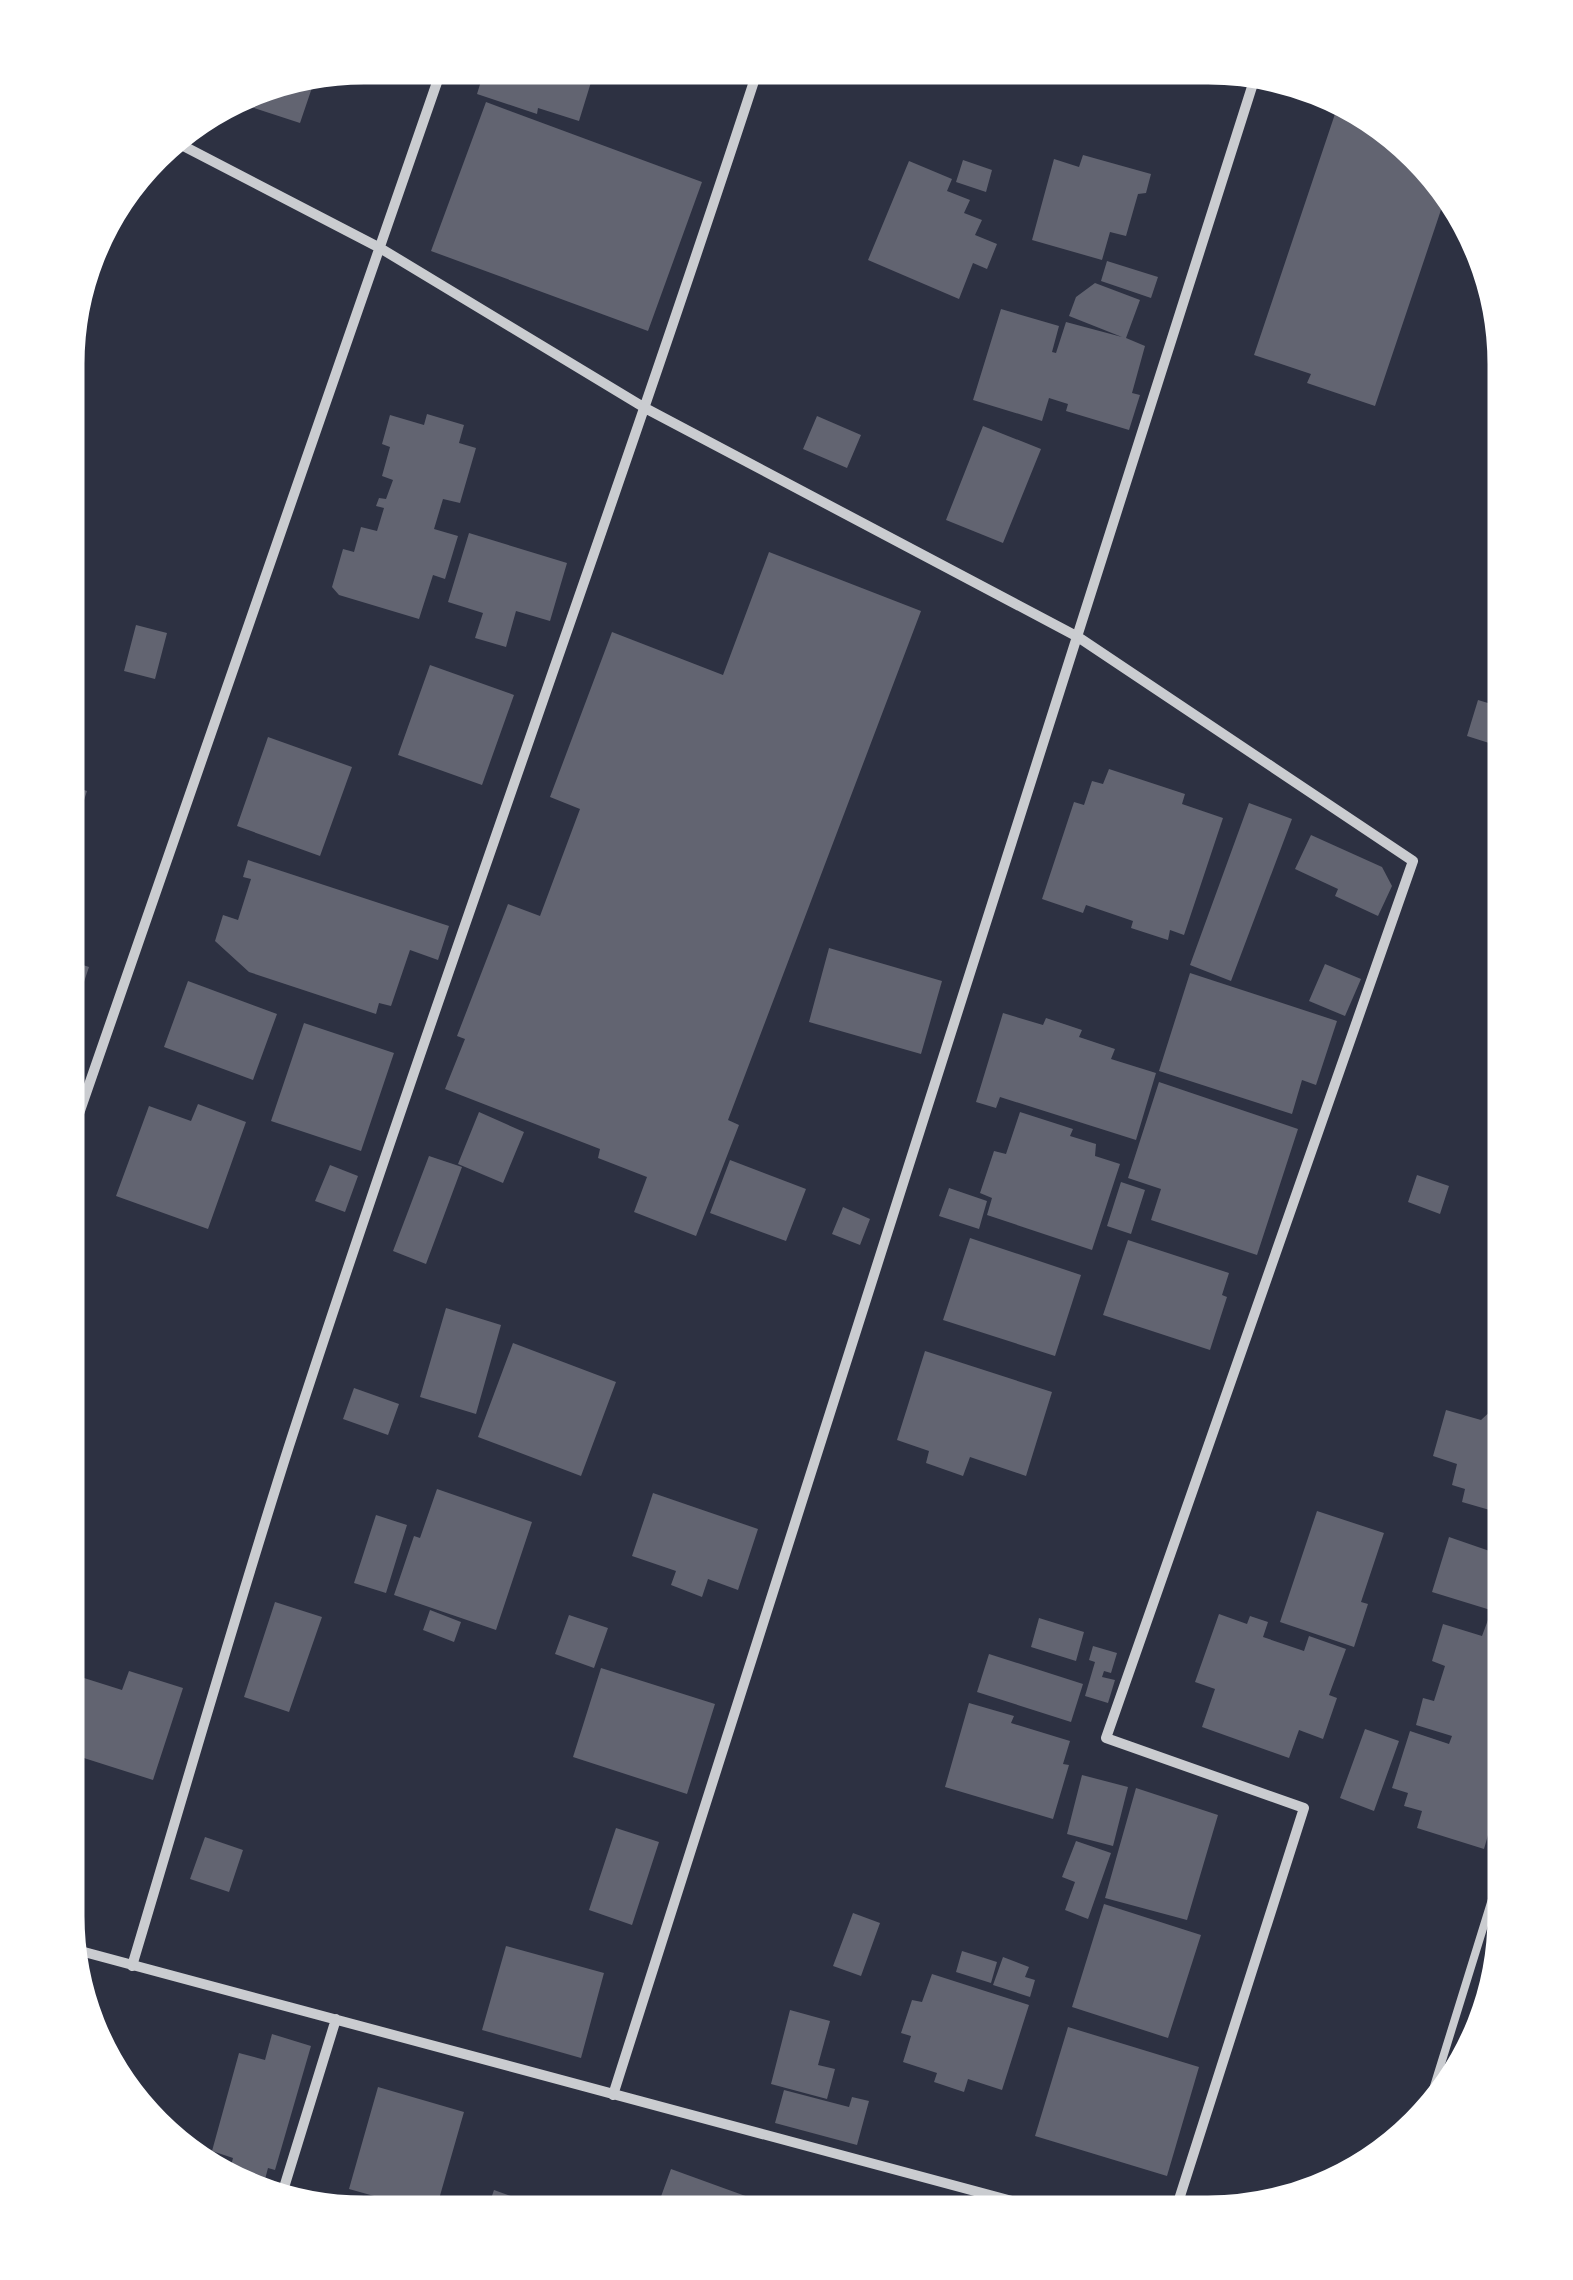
<svg xmlns="http://www.w3.org/2000/svg" width="1573" height="2280" viewBox="0 0 1573 2280" font-family="Roboto,sans-serif">
  <style>
    .building { fill: #626471 }
    .lines { fill: none; stroke-linecap: round; stroke-linejoin: round }
    .service { stroke: #caccd0; stroke-width: 8 }
    .minor { stroke: #caccd0; stroke-width: 10 }
    .rim { fill: none; stroke: #fff; stroke-width: 5 }
  </style>
  <rect width="100%" height="100%" fill="#2d3142"/>
  <path class="building" d="M 486,65 L 569,66 L 596,66 L 579,121 L 538,108 L 537,114 L 477,94 Z
    M 317,73 L 300,123 L 233,101 L 267,81 Z
    M 486,102 L 702,182 L 648,331 L 431,251 Z
    M 1338,105 L 1391,126 L 1446,195 L 1375,406 L 1307,383 L 1311,374 L 1254,355 Z
    M 1083,155 L 1151,174 L 1146,193 L 1138,194 L 1126,236 L 1110,232 L 1102,260 L 1032,240 L 1054,159 L 1079,167 Z
    M 963,160 L 992,170 L 986,192 L 956,182 Z
    M 909,161 L 952,179 L 947,191 L 970,200 L 964,213 L 982,220 L 975,235 L 997,244 L 987,269 L 973,263 L 959,299 L 868,260 Z
    M 1107,261 L 1158,277 L 1151,298 L 1101,281 Z
    M 1095,283 L 1140,300 L 1126,338 L 1145,346 L 1132,393 L 1140,395 L 1129,430 L 1066,411 L 1068,404 L 1049,398 L 1042,421 L 973,400 L 1001,309 L 1059,326 L 1052,352 L 1056,353 L 1066,322 L 1122,337 L 1069,316 L 1076,297 Z
    M 427,414 L 464,425 L 459,443 L 476,448 L 460,503 L 443,499 L 434,529 L 458,536 L 445,579 L 433,575 L 419,619 L 339,595 L 332,587 L 343,549 L 354,552 L 361,527 L 377,531 L 384,508 L 376,506 L 379,498 L 386,499 L 393,480 L 382,476 L 390,447 L 382,444 L 390,415 L 424,425 Z
    M 817,416 L 861,435 L 847,468 L 803,449 Z
    M 983,426 L 1041,449 L 1003,543 L 946,520 Z
    M 469,533 L 567,563 L 550,621 L 516,611 L 506,647 L 475,638 L 483,613 L 448,602 Z
    M 769,552 L 921,611 L 728,1120 L 739,1125 L 696,1236 L 634,1212 L 647,1177 L 598,1158 L 600,1149 L 445,1089 L 465,1039 L 457,1036 L 508,904 L 540,916 L 580,809 L 550,797 L 612,632 L 723,675 Z
    M 136,625 L 167,633 L 155,679 L 124,671 Z
    M 430,665 L 514,695 L 482,785 L 398,755 Z
    M 1478,700 L 1508,709 L 1508,749 L 1467,736 Z
    M 268,737 L 352,767 L 320,856 L 237,826 Z
    M 1109,769 L 1185,794 L 1182,804 L 1223,818 L 1184,935 L 1170,930 L 1168,940 L 1131,928 L 1133,921 L 1086,905 L 1083,913 L 1042,899 L 1074,802 L 1084,805 L 1092,781 L 1103,784 Z
    M 67,784 L 87,791 L 76,825 L 67,822 Z
    M 1249,803 L 1292,819 L 1231,981 L 1190,965 Z
    M 1311,835 L 1382,867 L 1392,886 L 1378,916 L 1335,896 L 1338,889 L 1295,869 Z
    M 248,860 L 449,926 L 438,960 L 410,950 L 391,1006 L 379,1003 L 376,1014 L 249,972 L 215,941 L 223,915 L 238,920 L 251,879 L 243,877 Z
    M 67,946 L 73,947 L 68,960 L 89,967 L 81,991 L 67,986 Z
    M 829,948 L 942,981 L 921,1054 L 809,1022 Z
    M 1325,964 L 1361,979 L 1345,1016 L 1309,1001 Z
    M 1190,973 L 1337,1021 L 1316,1085 L 1302,1080 L 1292,1114 L 1159,1071 Z
    M 188,981 L 277,1014 L 253,1080 L 164,1047 Z
    M 1003,1013 L 1043,1025 L 1046,1018 L 1082,1030 L 1079,1037 L 1115,1049 L 1111,1059 L 1156,1073 L 1136,1140 L 1000,1097 L 996,1108 L 976,1102 Z
    M 304,1023 L 394,1053 L 361,1151 L 271,1121 Z
    M 1159,1082 L 1298,1129 L 1257,1255 L 1151,1220 L 1161,1189 L 1128,1178 Z
    M 198,1104 L 246,1122 L 208,1229 L 116,1196 L 149,1106 L 191,1121 Z
    M 479,1112 L 524,1132 L 503,1183 L 458,1164 Z
    M 1020,1112 L 1073,1129 L 1070,1136 L 1096,1144 L 1095,1156 L 1120,1164 L 1092,1250 L 987,1215 L 992,1198 L 980,1193 L 994,1151 L 1006,1154 Z
    M 429,1156 L 462,1167 L 426,1264 L 393,1251 Z
    M 730,1160 L 806,1189 L 786,1241 L 710,1213 Z
    M 330,1165 L 358,1176 L 345,1212 L 315,1201 Z
    M 1417,1175 L 1449,1186 L 1440,1214 L 1408,1202 Z
    M 1121,1182 L 1145,1190 L 1131,1234 L 1107,1226 Z
    M 949,1188 L 987,1201 L 979,1229 L 939,1216 Z
    M 843,1207 L 870,1219 L 860,1245 L 832,1234 Z
    M 970,1238 L 1081,1275 L 1055,1356 L 943,1320 Z
    M 1128,1240 L 1229,1273 L 1222,1295 L 1227,1297 L 1210,1350 L 1103,1315 Z
    M 446,1308 L 501,1325 L 476,1414 L 420,1397 Z
    M 513,1343 L 616,1382 L 581,1476 L 478,1437 Z
    M 925,1351 L 1052,1392 L 1026,1476 L 970,1457 L 963,1476 L 926,1463 L 929,1451 L 897,1440 Z
    M 354,1388 L 399,1404 L 388,1435 L 343,1419 Z
    M 1508,1395 L 1508,1484 L 1507,1515 L 1462,1502 L 1465,1489 L 1452,1485 L 1457,1464 L 1433,1456 L 1446,1410 L 1481,1420 Z
    M 437,1489 L 532,1522 L 496,1630 L 394,1595 L 414,1536 L 420,1538 Z
    M 653,1493 L 758,1529 L 738,1590 L 708,1579 L 702,1597 L 671,1585 L 676,1571 L 632,1556 Z
    M 1317,1511 L 1384,1533 L 1361,1602 L 1368,1604 L 1354,1647 L 1280,1622 Z
    M 376,1515 L 407,1525 L 386,1593 L 354,1583 Z
    M 1449,1537 L 1507,1557 L 1507,1578 L 1497,1612 L 1432,1592 Z
    M 275,1602 L 322,1617 L 289,1712 L 244,1697 Z
    M 430,1610 L 461,1622 L 454,1642 L 423,1630 Z
    M 1219,1614 L 1247,1624 L 1250,1616 L 1268,1622 L 1263,1637 L 1304,1651 L 1309,1636 L 1346,1649 L 1329,1695 L 1337,1698 L 1323,1739 L 1299,1730 L 1289,1758 L 1202,1727 L 1215,1689 L 1195,1682 Z
    M 569,1615 L 608,1628 L 594,1668 L 555,1654 Z
    M 1039,1618 L 1084,1632 L 1076,1661 L 1031,1647 Z
    M 1488,1620 L 1507,1626 L 1507,1803 L 1498,1800 L 1484,1849 L 1417,1828 L 1422,1811 L 1404,1806 L 1408,1793 L 1392,1788 L 1410,1731 L 1449,1744 L 1452,1736 L 1416,1725 L 1423,1698 L 1434,1701 L 1445,1666 L 1432,1661 L 1443,1624 L 1482,1636 Z
    M 1093,1646 L 1117,1653 L 1111,1673 L 1104,1671 L 1102,1677 L 1115,1680 L 1108,1703 L 1085,1696 L 1095,1662 L 1089,1660 Z
    M 989,1654 L 1083,1684 L 1071,1722 L 977,1692 Z
    M 601,1668 L 715,1704 L 687,1794 L 573,1757 Z
    M 129,1671 L 183,1688 L 153,1780 L 65,1752 L 65,1672 L 122,1690 Z
    M 969,1703 L 1014,1716 L 1011,1723 L 1070,1741 L 1063,1764 L 1069,1765 L 1053,1819 L 945,1787 Z
    M 1365,1729 L 1399,1741 L 1374,1811 L 1340,1798 Z
    M 1082,1775 L 1128,1787 L 1113,1846 L 1067,1834 Z
    M 1136,1788 L 1218,1815 L 1187,1920 L 1105,1898 Z
    M 616,1828 L 659,1842 L 632,1925 L 589,1910 Z
    M 205,1837 L 243,1850 L 229,1892 L 190,1879 Z
    M 1076,1841 L 1111,1853 L 1088,1919 L 1065,1910 L 1075,1882 L 1062,1877 Z
    M 1104,1904 L 1201,1935 L 1168,2038 L 1072,2007 Z
    M 853,1913 L 880,1923 L 861,1976 L 833,1966 Z
    M 506,1946 L 604,1973 L 581,2058 L 482,2030 Z
    M 962,1951 L 997,1962 L 991,1983 L 956,1972 Z
    M 1003,1957 L 1029,1967 L 1025,1977 L 1035,1980 L 1030,1997 L 993,1985 Z
    M 932,1974 L 1029,2005 L 1002,2090 L 968,2079 L 964,2092 L 934,2082 L 937,2073 L 903,2062 L 911,2036 L 901,2033 L 912,2000 L 922,2002 Z
    M 790,2010 L 830,2021 L 818,2065 L 835,2069 L 827,2099 L 771,2084 Z
    M 1068,2027 L 1199,2067 L 1167,2176 L 1035,2136 Z
    M 272,2034 L 311,2046 L 275,2170 L 268,2168 L 263,2187 L 229,2173 L 233,2158 L 212,2151 L 239,2053 L 265,2060 Z
    M 378,2087 L 464,2112 L 435,2213 L 349,2189 Z
    M 784,2090 L 849,2107 L 852,2097 L 869,2101 L 857,2145 L 775,2123 Z
    M 671,2169 L 762,2202 L 759,2207 L 767,2210 L 765,2214 L 655,2213 Z
    M 494,2190 L 557,2213 L 486,2213 Z"/>
  <g class="lines">
    <path class="service" d="M 1427,2109 L 1507,1851"/>
    <path class="minor" d="M 168,138 L 380,248 L 645,408 L 1078,637 L 1413,861 L 1106,1738 L 1304,1808 L 1174,2215
      M 66,1151 L 443,65
      M 73,1949 L 1064,2215
      M 132,1966 C 184,1793 234,1618 289,1446 C 439,984 608,528 759,66
      M 613,2095 L 1257,71
      M 282,2194 L 336,2019"/>
  </g>
  <path d="M0 0H1573V2280H0ZM364 82H1208A282 282 0 0 1 1490 364V1916A282 282 0 0 1 1208 2198H364A282 282 0 0 1 82 1916V364A282 282 0 0 1 364 82Z" fill="#fff" fill-rule="evenodd"/>
  <path class="rim" d="M364 82H1208A282 282 0 0 1 1490 364V1916A282 282 0 0 1 1208 2198H364A282 282 0 0 1 82 1916V364A282 282 0 0 1 364 82Z"/>
</svg>
